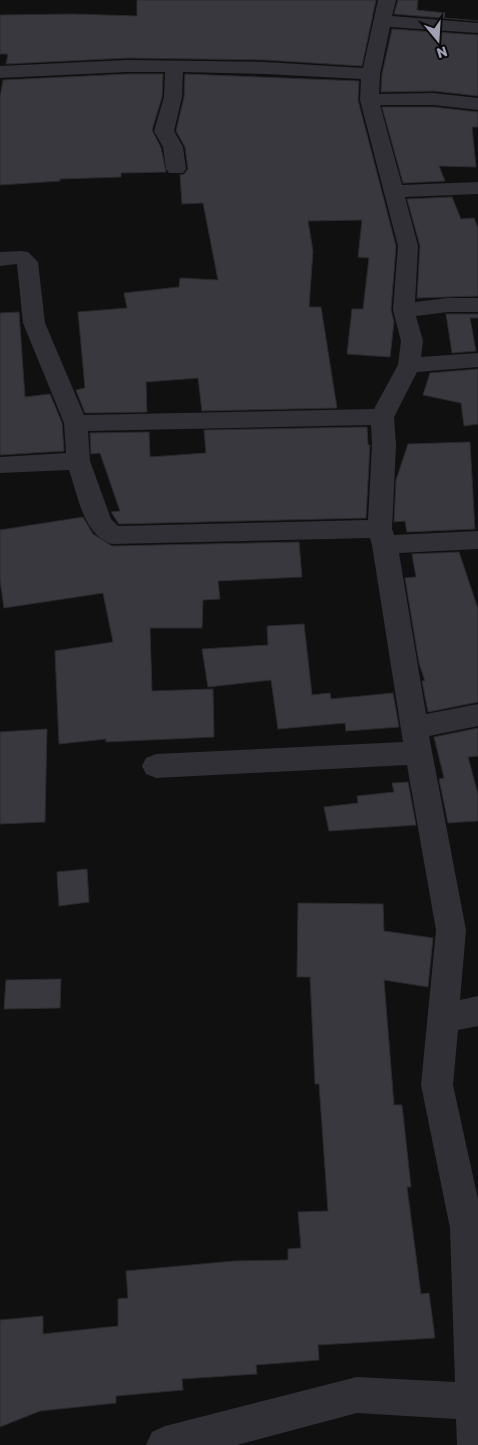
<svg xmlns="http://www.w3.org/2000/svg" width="478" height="1445" viewBox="0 0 478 1445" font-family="Rubik,sans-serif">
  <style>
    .building { fill: #39383e; stroke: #2a292d }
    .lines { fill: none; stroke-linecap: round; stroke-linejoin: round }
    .minor { fill: #303036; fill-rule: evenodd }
  </style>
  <rect width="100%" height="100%" fill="#101011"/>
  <path class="building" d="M 137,0 L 376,0 L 362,66 L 265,60 L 127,58 L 6,64 L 8,54 L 0,54 L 0,15 L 72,14 L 137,16 Z
    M 398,0 L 418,0 L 417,10 L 445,13 L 444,18 L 478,21 L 394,14 Z
    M 392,29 L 478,35 L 478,96 L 434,91 L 381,92 L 382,74 Z
    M 127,74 L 163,74 L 162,97 L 152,130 L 161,148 L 166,172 L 121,173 L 121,177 L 60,179 L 60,181 L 0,185 L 0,97 L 3,80 Z
    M 185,74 L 359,81 L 358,100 L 396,246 L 391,310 L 394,322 L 390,357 L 347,354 L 352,309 L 363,309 L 369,258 L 358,257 L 362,220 L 308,221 L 313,251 L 309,307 L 321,307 L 337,408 L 202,411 L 198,378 L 146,382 L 147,412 L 85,413 L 76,390 L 85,388 L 78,312 L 127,308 L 124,293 L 179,287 L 180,278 L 218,280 L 203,203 L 182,204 L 180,175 L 184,174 L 188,169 L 185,147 L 176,131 L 184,97 Z
    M 382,107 L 434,107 L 478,112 L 478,127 L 472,127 L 476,167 L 439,166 L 445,181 L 403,183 Z
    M 452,197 L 461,219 L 474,218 L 478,228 L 478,296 L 417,298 L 420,246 L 407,199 Z
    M 19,312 L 25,397 L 50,394 L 62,423 L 64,451 L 0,455 L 0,313 Z
    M 446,314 L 478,314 L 478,318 L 470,318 L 476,351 L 452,353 Z
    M 478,369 L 478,424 L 464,426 L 461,403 L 423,395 L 430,373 Z
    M 367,427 L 368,445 L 370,445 L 366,518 L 119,524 L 111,512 L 120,511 L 100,453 L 91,454 L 90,433 L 149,432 L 150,457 L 206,453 L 204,430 Z
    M 470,442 L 475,529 L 407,532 L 405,521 L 394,522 L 396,480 L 408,444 Z
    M 83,517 L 93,534 L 112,546 L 299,542 L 302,577 L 218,581 L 220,599 L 203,600 L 202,628 L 150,628 L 152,691 L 213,689 L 214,737 L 106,742 L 106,739 L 59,744 L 55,651 L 113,642 L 103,593 L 4,608 L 0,580 L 0,530 Z
    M 459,552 L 478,609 L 478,702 L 428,712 L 422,681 L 425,681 L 419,663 L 405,578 L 416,577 L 412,554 Z
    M 304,624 L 312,695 L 330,693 L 331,699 L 393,693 L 399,727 L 346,731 L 345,723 L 278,729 L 271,680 L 208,687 L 202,649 L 268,645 L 267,626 Z
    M 478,728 L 478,756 L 468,757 L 478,794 L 478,821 L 448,823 L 439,779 L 444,778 L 434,737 Z
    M 47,729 L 45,822 L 0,824 L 0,732 Z
    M 408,782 L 416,825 L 329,831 L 324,807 L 358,803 L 357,796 L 394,792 L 392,783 Z
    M 87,869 L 89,902 L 59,906 L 57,872 Z
    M 298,903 L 383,904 L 384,931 L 433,938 L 428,987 L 384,980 L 394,1105 L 402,1105 L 411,1187 L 407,1187 L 421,1294 L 429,1293 L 435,1338 L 318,1345 L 319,1360 L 256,1365 L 257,1374 L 182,1379 L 183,1390 L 116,1396 L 116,1403 L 40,1411 L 0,1427 L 0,1320 L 43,1316 L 43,1334 L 118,1326 L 118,1299 L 128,1298 L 126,1271 L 234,1261 L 288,1260 L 288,1249 L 301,1248 L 298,1212 L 328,1211 L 319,1084 L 315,1084 L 310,977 L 297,977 Z
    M 61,979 L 60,1008 L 4,1009 L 6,980 Z"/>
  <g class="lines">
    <path class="minor" d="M 378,0 L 396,0 L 392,16 L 478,23 L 478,33 L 390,27 L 380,74 L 379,94 L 434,93 L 478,98 L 478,110 L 434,105 L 380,105 L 402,185 L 478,182 L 478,194 L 405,197 L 418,246 L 415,302 L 448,298 L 478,298 L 478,312 L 448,312 L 416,316 L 423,341 L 421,357 L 478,353 L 478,367 L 417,372 L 394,417 L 396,445 L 392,529 L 394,535 L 478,531 L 478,549 L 399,553 L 426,714 L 478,704 L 478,726 L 429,736 L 466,930 L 460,1000 L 478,996 L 478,1026 L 458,1030 L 453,1085 L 478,1199 L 478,1445 L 457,1445 L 456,1419 L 357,1413 L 237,1445 L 146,1445 L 152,1432 L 165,1426 L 357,1377 L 455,1382 L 450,1228 L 421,1085 L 436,930 L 407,765 L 156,778 L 146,774 L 142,766 L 146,758 L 156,754 L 403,742 L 372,545 L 370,538 L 112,544 C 83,535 78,495 69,470 L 0,473 L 0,457 L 66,453 L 64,423 L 23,323 L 17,264 L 0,266 L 0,252 L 21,251 L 28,252 L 38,262 L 45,323 L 84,415 L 374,409 L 398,365 L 401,341 L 393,310 L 398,246 L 360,100 L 361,79 L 265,74 L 183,72 L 182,97 L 174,131 L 183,147 L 186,169 L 183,173 L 169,173 L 166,169 L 163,147 L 154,131 L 164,97 L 165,72 L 127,72 L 0,78 L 0,66 L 127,60 L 265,62 L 363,68 ZM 371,425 L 372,445 L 368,520 L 118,526 L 111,519 L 90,461 L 88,431 Z"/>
  </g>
  <g transform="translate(438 40) rotate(162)" stroke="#0b0b0c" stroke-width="4" paint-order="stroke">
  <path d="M0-4L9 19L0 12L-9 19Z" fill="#a0a2b3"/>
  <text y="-8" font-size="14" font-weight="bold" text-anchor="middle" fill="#a0a2b3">N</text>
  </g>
</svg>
